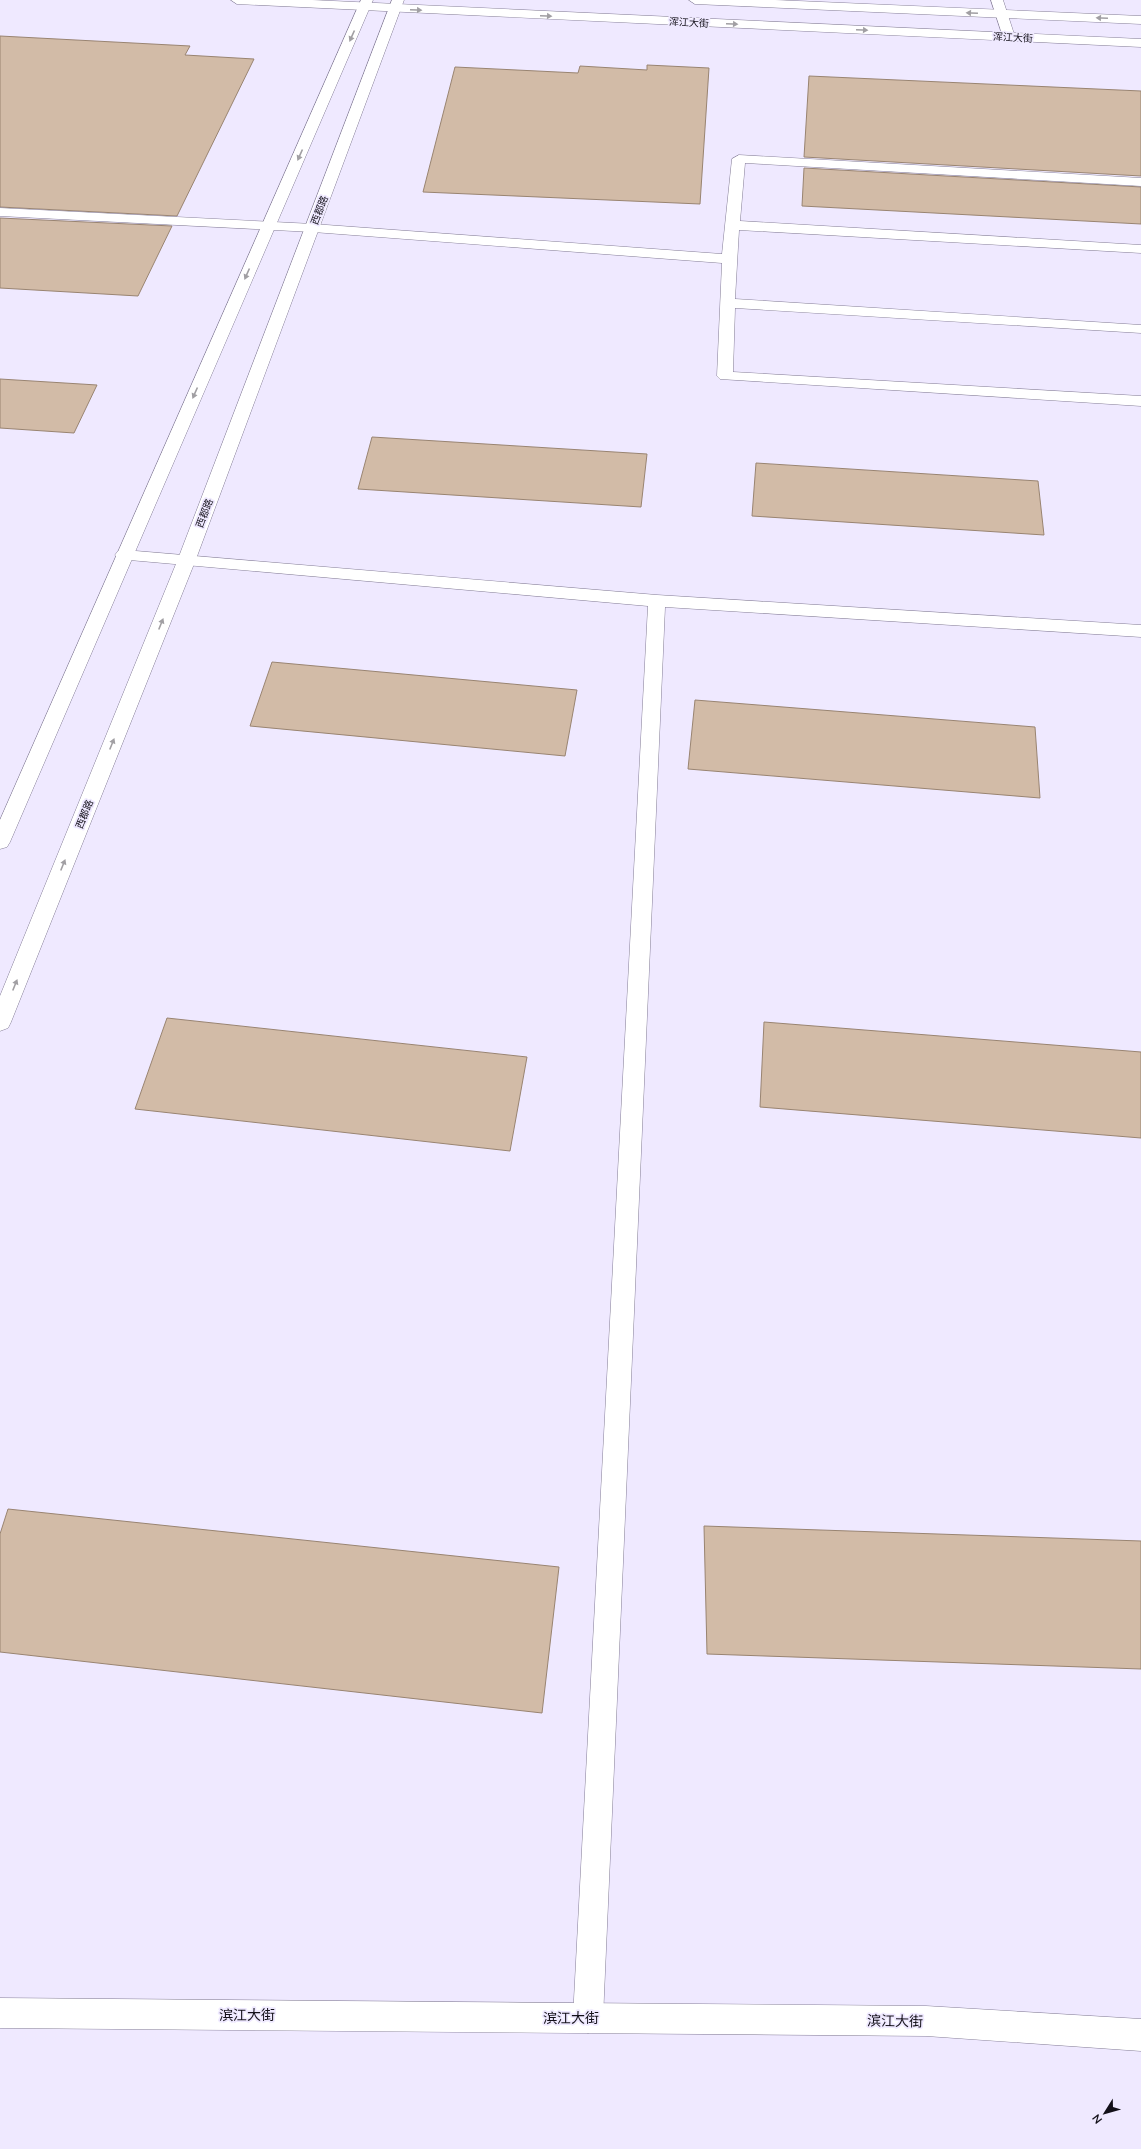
<svg xmlns="http://www.w3.org/2000/svg" width="1141" height="2149" viewBox="0 0 1141 2149" font-family="Mulish,'Noto Sans SC',sans-serif">
  <style>
    .building { fill: #d2bba7; stroke: #998471 }
    .lines { fill: none; stroke-linecap: round; stroke-linejoin: round }
    .service-casing { stroke: #847d96; stroke-width: 1 }
    .minor-casing { stroke: #847d96; stroke-width: 1 }
    .tertiary-casing { stroke: #847d96; stroke-width: 1 }
    .primary-casing { stroke: #847d96; stroke-width: 1 }
    .service { fill: #fff; fill-rule: evenodd }
    .minor { fill: #fff; fill-rule: evenodd }
    .tertiary { fill: #fff; fill-rule: evenodd }
    .primary { fill: #fff; fill-rule: evenodd }
    .oneway { fill: #a19fa3 }
    .labels { text-anchor: middle; stroke-width: 3.5; stroke-linejoin: round; paint-order: stroke }
    .far-street-label { font-size: 10px; fill: #131019; stroke: #efe9ff }
    .near-street-label { font-size: 14px; fill: #131019; stroke: #efe9ff }
  </style>
  <rect width="100%" height="100%" fill="#efe9ff"/>
  <path class="building" d="M 0,36 L 190,46 L 185,55 L 254,59 L 177,216 L 0,207 Z
    M 647,65 L 709,68 L 700,204 L 423,192 L 455,67 L 578,73 L 580,66 L 647,70 Z
    M 809,76 L 1141,91 L 1141,176 L 804,157 Z
    M 804,168 L 1141,187 L 1141,224 L 802,206 Z
    M 0,218 L 172,226 L 138,296 L 0,288 Z
    M 0,379 L 97,385 L 74,433 L 0,428 Z
    M 372,437 L 647,454 L 641,507 L 358,489 Z
    M 756,463 L 1038,481 L 1044,535 L 752,516 Z
    M 272,662 L 577,690 L 565,756 L 250,726 Z
    M 695,700 L 1035,727 L 1040,798 L 688,769 Z
    M 167,1018 L 527,1057 L 510,1151 L 135,1109 Z
    M 764,1022 L 1141,1052 L 1141,1138 L 760,1107 Z
    M 8,1509 L 559,1567 L 542,1713 L 0,1652 L 0,1534 Z
    M 704,1526 L 1141,1541 L 1141,1669 L 707,1654 Z"/>
  <g class="lines">
    <defs>
      <path id="service" d="M 739,155 L 1141,178 L 1141,186 L 745,163 L 740,221 L 1141,245 L 1141,253 L 739,230 L 735,299 L 1141,325 L 1141,333 L 735,308 L 733,372 L 1141,396 L 1141,406 L 720,379 L 717,376 L 722,263 L 313,232 L 0,216 L 0,208 L 313,224 L 722,254 L 732,159 Z"/>
      <path id="minor" d="M 991,0 L 1003,0 L 1015,37 L 1013,40 L 1009,41 L 1003,37 Z
        M 124,550 L 657,595 L 1141,625 L 1141,637 L 665,607 L 603,2018 L 599,2029 L 588,2033 L 577,2029 L 573,2018 L 648,606 L 118,559 L 115,555 L 118,551 Z"/>
      <path id="tertiary" d="M 361,0 L 373,0 L 10,842 L 7,847 L 0,849 L 0,820 Z
        M 392,0 L 404,0 L 196,559 L 11,1022 L 8,1028 L 0,1031 L 0,996 L 178,559 Z
        M 0,1998 L 926,2006 L 1141,2019 L 1141,2051 L 926,2036 L 0,2028 Z"/>
      <path id="primary" d="M 231,0 L 312,0 L 1141,39 L 1141,47 L 237,4 Z
        M 689,0 L 775,0 L 1141,16 L 1141,24 L 695,4 Z"/>
    </defs>
    <use href="#service" class="service-casing"/>
    <use href="#minor" class="minor-casing"/>
    <use href="#tertiary" class="tertiary-casing"/>
    <use href="#primary" class="primary-casing"/>
    <use href="#service" class="service"/>
    <use href="#minor" class="minor"/>
    <use href="#tertiary" class="tertiary"/>
    <use href="#primary" class="primary"/>
  </g>
  <defs><path id="oneway-solid" d="M-6-.8H1V-3.2L6.5 0L1 3.2V.8H-6Z"/></defs>
  <g class="oneway">
    <use href="#oneway-solid" transform="translate(416 10) rotate(3)"/>
    <use href="#oneway-solid" transform="translate(972 13) rotate(-177)"/>
    <use href="#oneway-solid" transform="translate(546 16) rotate(3)"/>
    <use href="#oneway-solid" transform="translate(1102 18) rotate(-177)"/>
    <use href="#oneway-solid" transform="translate(732 24) rotate(3)"/>
    <use href="#oneway-solid" transform="translate(862 30) rotate(3)"/>
    <use href="#oneway-solid" transform="translate(352 36) rotate(114)"/>
    <use href="#oneway-solid" transform="translate(300 155) rotate(114)"/>
    <use href="#oneway-solid" transform="translate(247 274) rotate(114)"/>
    <use href="#oneway-solid" transform="translate(195 393) rotate(114)"/>
    <use href="#oneway-solid" transform="translate(161 624) rotate(-68)"/>
    <use href="#oneway-solid" transform="translate(112 744) rotate(-68)"/>
    <use href="#oneway-solid" transform="translate(63 865) rotate(-68)"/>
    <use href="#oneway-solid" transform="translate(15 985) rotate(-68)"/>
  </g>
  <g class="labels">
    <g class="far-street-label">
      <text transform="translate(689 22) rotate(3)" y="4">浑江大街</text>
      <text transform="translate(1013 37) rotate(3)" y="4">浑江大街</text>
      <text transform="translate(319 210) rotate(-69)" y="4">西郡路</text>
      <text transform="translate(204 513) rotate(-69)" y="4">西郡路</text>
      <text transform="translate(84 814) rotate(-68)" y="4">西郡路</text>
    </g>
    <g class="near-street-label">
      <text x="247" y="2020">滨江大街</text>
      <text x="571" y="2023">滨江大街</text>
      <text transform="translate(895 2021) rotate(1)" y="5">滨江大街</text>
    </g>
  </g>
  <g transform="translate(1105 2113) rotate(233)" stroke="#efe9ff" stroke-width="3" paint-order="stroke">
  <path d="M0-3L7 15L0 10L-7 15Z" fill="#131019"/>
  <text y="-6" font-size="11" font-weight="bold" text-anchor="middle" fill="#131019">N</text>
  </g>
</svg>
